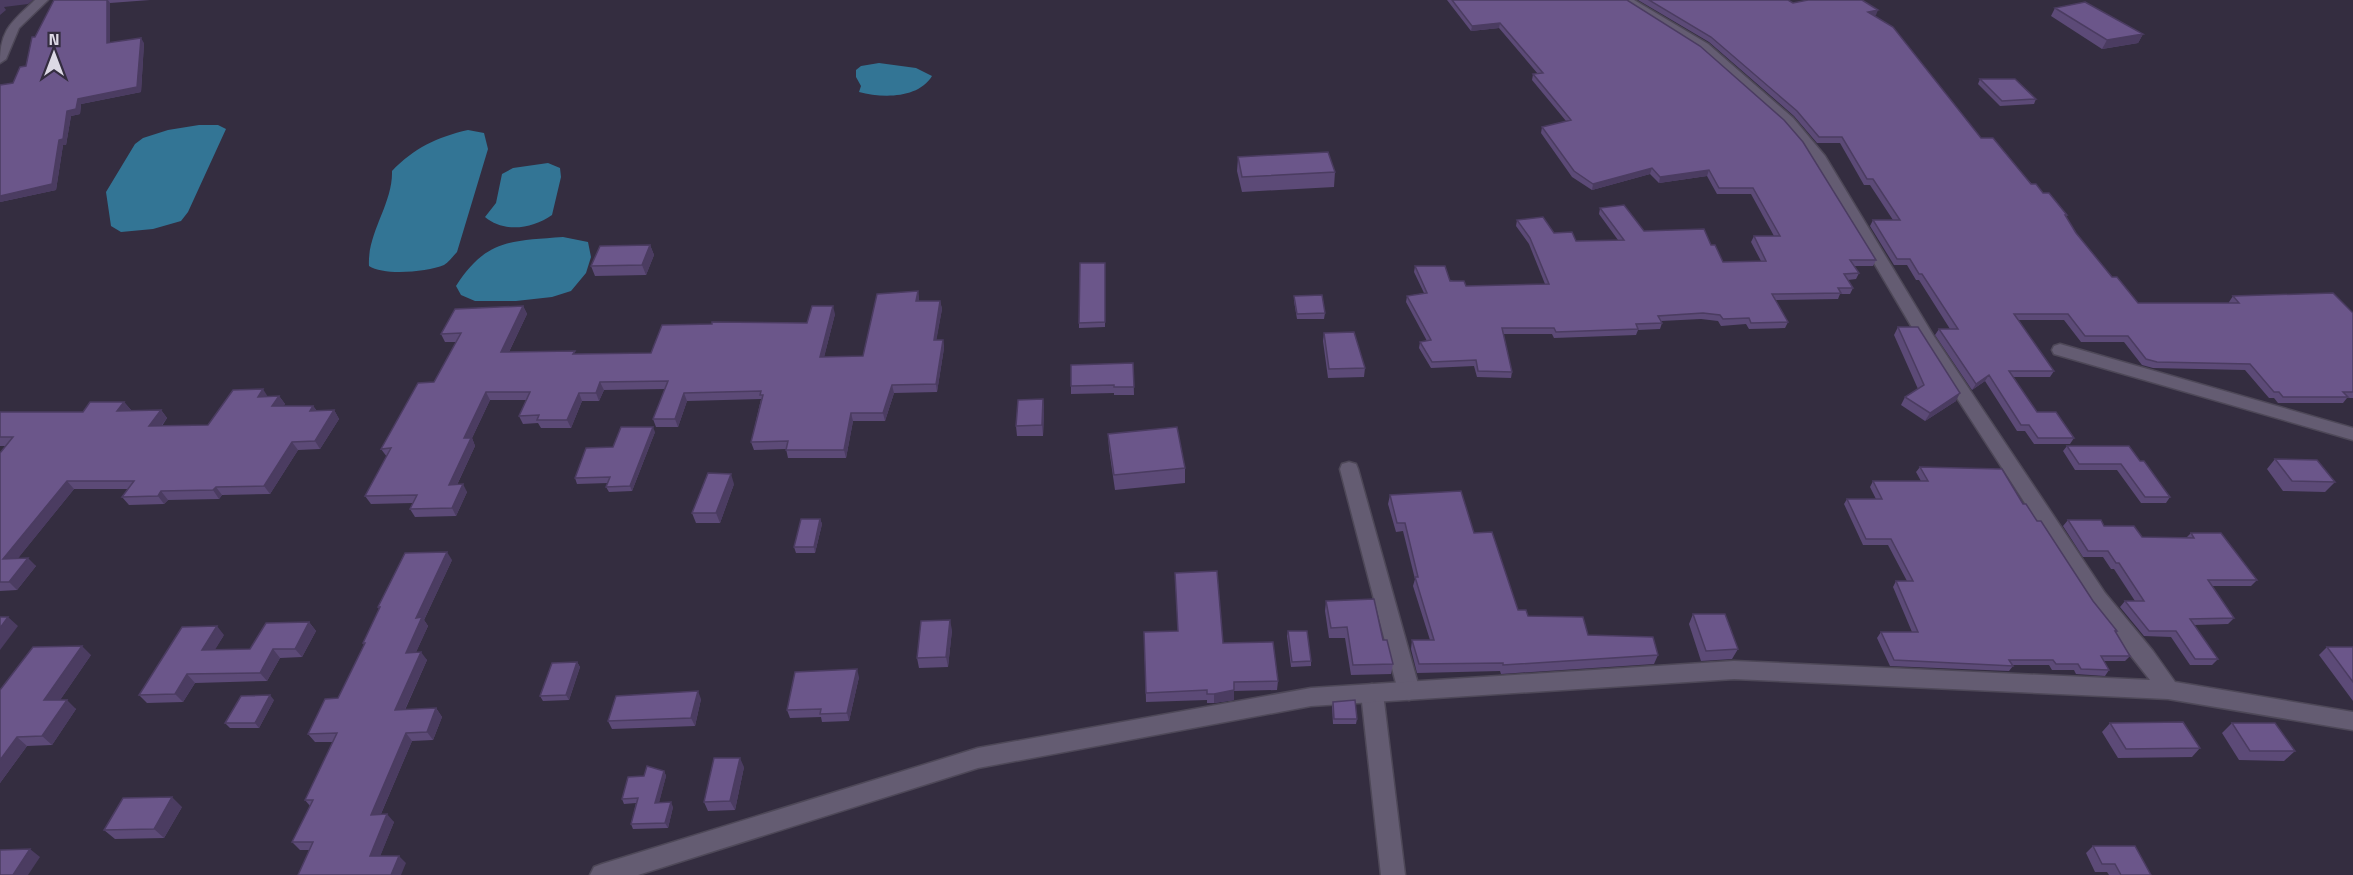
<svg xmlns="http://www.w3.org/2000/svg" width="2353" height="875" viewBox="0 0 2353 875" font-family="'Titillium Web',sans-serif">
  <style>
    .water { fill: #337595 }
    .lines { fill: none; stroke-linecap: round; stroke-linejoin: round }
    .street-casing { stroke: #4e4858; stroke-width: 3 }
    .secondary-casing { stroke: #4e4858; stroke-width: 3 }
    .street { fill: #645c72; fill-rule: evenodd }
    .secondary { fill: #645c72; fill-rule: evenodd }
    .wall { fill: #5c4a77 }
    .shaded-wall { fill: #4b3c61 }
    .building { fill: #6b568a; stroke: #4b3c61; stroke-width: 1.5 }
  </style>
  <rect width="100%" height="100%" fill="#342d40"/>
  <path class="water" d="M 879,63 L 916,68 L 932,76 C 918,99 882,98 859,92 L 861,86 L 856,77 L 856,70 L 861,66 Z
    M 199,125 L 218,125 L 226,129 L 188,212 L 181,221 L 153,229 L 121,232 L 111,226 L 106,192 L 135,144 L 143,138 L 168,130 Z
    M 468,130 L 484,133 L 488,149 L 457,252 C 453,256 449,262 444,265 C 427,272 384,276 369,266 C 367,233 393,204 392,171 C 414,148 437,137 468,130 Z
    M 548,163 L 560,168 L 561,177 L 552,215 C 532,229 504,233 485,217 L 496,203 L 502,174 L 513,168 Z
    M 563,237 L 588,242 L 591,257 L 586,273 L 571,291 L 552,297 L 516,301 L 475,301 L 461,295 L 456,286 C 486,239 511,241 563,237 Z"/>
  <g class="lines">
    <defs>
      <path id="street" d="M 35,0 L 48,0 L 19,28 L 6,59 L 0,63 C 0,29 12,22 35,0 Z
        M 2060,344 L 2353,428 L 2353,440 L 2054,354 L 2052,350 L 2054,346 Z
        M 1349,462 L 1356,464 L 1358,469 L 1420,691 L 1417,697 L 1409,700 L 1401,697 L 1398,691 L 1340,469 L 1342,464 Z
        M 1372,684 L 1380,687 L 1383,693 L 1405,875 L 1381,875 L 1361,693 L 1364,687 Z"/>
      <path id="secondary" d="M 1620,0 L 1634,0 L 1708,44 L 1793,118 L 1825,156 L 1933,335 L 2105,593 L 2153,651 L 2175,682 L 2353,712 L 2353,730 L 2168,699 L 1734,679 L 1311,706 L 978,768 L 638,875 L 590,875 L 594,867 L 602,864 L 978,748 L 1311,688 L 1734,661 L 2150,680 L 2091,605 L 1920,341 L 1814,161 L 1783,124 L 1700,50 Z"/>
    </defs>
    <use href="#street" class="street-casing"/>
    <use href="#secondary" class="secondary-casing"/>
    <use href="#street" class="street"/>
    <use href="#secondary" class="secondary"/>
  </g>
  <path class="wall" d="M 54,0 L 150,0 L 110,3 L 110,42 L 144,43 L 141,92 L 81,104 L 80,114 L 71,116 L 66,145 L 63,145 L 56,190 L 0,202 L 0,204 L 0,85 L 13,83 L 26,66 L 35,37 Z
    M 1447,0 L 1627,0 L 1876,260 L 1873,266 L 1854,266 L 1859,273 L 1856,279 L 1848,280 L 1853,288 L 1850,294 L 1840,294 L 1838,299 L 1775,300 L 1788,322 L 1785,328 L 1749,329 L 1746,324 L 1721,326 L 1718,321 L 1701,319 L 1661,321 L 1662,323 L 1660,329 L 1638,330 L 1636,335 L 1554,338 L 1552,334 L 1503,334 L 1512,372 L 1511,378 L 1477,377 L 1474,366 L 1431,368 L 1419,348 L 1420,342 L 1427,341 L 1406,302 L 1407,296 L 1424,293 L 1414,272 L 1415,266 L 1466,286 L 1545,284 L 1529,244 L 1516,226 L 1517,220 L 1576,241 L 1618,240 L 1599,214 L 1600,208 L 1644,231 L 1711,245 L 1723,262 L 1761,261 L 1751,242 L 1754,236 L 1774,236 L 1751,194 L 1717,194 L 1707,176 L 1659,183 L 1650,174 L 1592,190 L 1572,177 L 1541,133 L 1542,127 L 1566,121 L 1532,80 L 1533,74 L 1538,74 L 1499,28 L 1471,31 Z
    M 1638,0 L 1788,0 L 1793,3 L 1876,15 L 1874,16 L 1981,138 L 2067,215 L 2066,217 L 2076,233 L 2112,277 L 2138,303 L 2229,303 L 2229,302 L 2233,296 L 2353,313 L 2353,398 L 2347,398 L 2343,403 L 2278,403 L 2274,398 L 2269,398 L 2245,370 L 2153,368 L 2142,365 L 2124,342 L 2081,342 L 2064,320 L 2018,320 L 2054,371 L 2050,377 L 2013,377 L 2037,412 L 2074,438 L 2070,444 L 2034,444 L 2025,431 L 2017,431 L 1985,381 L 1972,390 L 1935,335 L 1939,329 L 1950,329 L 1919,280 L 1916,280 L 1907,265 L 1894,265 L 1870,226 L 1873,220 L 1893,220 L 1870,185 L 1864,185 L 1840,143 L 1817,143 L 1794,116 L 1709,42 Z
    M 2055,8 L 2143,34 L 2138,43 L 2102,49 L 2051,16 Z
    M 1980,79 L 2036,99 L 2034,104 L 2000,106 L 1978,84 Z
    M 1238,157 L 1335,172 L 1334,187 L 1242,192 L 1237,171 Z
    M 650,245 L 654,255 L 646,275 L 595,276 L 591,266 Z
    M 1105,263 L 1105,327 L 1079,328 L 1079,323 Z
    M 918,291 L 919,301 L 940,301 L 942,309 L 936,340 L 943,340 L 944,348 L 937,392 L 894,393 L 885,421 L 853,421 L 846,458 L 788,458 L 786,449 L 754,450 L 751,442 L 761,399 L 687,401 L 678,427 L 656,427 L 653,419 L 665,389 L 604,390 L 599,401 L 582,401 L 571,428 L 541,428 L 538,423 L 523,424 L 519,416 L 527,400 L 490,400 L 472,438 L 475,446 L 457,485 L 467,492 L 456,516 L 415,517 L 410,509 L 413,503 L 371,504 L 365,496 L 387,457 L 381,449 L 434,382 L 456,342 L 445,342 L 441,334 L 523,306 L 527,314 L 509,352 L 576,354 L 651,353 L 807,323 L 835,314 L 824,357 L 863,356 Z
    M 1294,296 L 1325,313 L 1324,319 L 1297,319 L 1294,301 Z
    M 1898,327 L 1956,401 L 1925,421 L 1901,405 L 1905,397 L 1918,389 L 1894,335 Z
    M 1324,333 L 1365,368 L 1364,377 L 1328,378 L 1323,341 Z
    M 1133,363 L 1134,395 L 1114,395 L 1114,393 L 1071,394 L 1071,386 Z
    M 279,396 L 285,404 L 283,406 L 313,406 L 317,411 L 334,410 L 339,419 L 320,449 L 298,450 L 270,494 L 222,495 L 219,499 L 168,500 L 164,504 L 129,505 L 122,497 L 128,489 L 74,489 L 18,558 L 36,566 L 17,590 L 0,591 L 0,453 L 6,446 L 0,446 L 0,412 L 83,412 L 124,402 L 131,410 L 161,410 L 167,418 L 162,426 L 208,425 L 268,397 Z
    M 1043,399 L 1044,410 L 1043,436 L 1017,436 L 1016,426 Z
    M 655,432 L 632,491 L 609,492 L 606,487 L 608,483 L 577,484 L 575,478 L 613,447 Z
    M 1108,434 L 1185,468 L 1185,483 L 1115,490 L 1109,449 Z
    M 2067,446 L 2140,461 L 2170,497 L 2166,503 L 2141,503 L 2117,470 L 2075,470 L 2063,451 Z
    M 2275,459 L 2335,482 L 2325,492 L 2283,491 L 2267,469 Z
    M 1920,467 L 2023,504 L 2037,521 L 2093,601 L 2117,631 L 2116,633 L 2130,656 L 2125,661 L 2104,661 L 2109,670 L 2105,676 L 2076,674 L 2074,670 L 2052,670 L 2049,665 L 2012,665 L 2013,666 L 2009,671 L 1890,666 L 1877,638 L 1881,632 L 1912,632 L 1893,587 L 1896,581 L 1907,581 L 1888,545 L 1863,545 L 1844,504 L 1847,499 L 1876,499 L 1870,487 L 1873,481 L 1921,481 L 1916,472 Z
    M 734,484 L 720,523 L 696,523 L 692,513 Z
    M 1390,495 L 1474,533 L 1518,610 L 1528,616 L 1588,635 L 1658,655 L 1654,664 L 1501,674 L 1500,671 L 1417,673 L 1411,649 L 1412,640 L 1430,640 L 1413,586 L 1415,579 L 1403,531 L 1396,532 L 1388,504 Z
    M 820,519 L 822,524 L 815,553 L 796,553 L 794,547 Z
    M 2068,520 L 2104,526 L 2142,537 L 2187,537 L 2191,533 L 2257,580 L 2251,586 L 2212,586 L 2234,618 L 2228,624 L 2194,625 L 2218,659 L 2212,665 L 2190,665 L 2171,637 L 2144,636 L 2120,607 L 2125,601 L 2135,601 L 2114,569 L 2111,569 L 2103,557 L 2083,557 L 2063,526 Z
    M 452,560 L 424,620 L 428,626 L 416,652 L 427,660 L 405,710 L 436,708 L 442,717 L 433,740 L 412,741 L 381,814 L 394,822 L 380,856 L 406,863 L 309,850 L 300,850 L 292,842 L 310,806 L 305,800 L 333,742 L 315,742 L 308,734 L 338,698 L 364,645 L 363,643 L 379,609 L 378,607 Z
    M 1175,573 L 1223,643 L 1278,681 L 1277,690 L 1234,691 L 1234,700 L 1214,703 L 1207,703 L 1207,700 L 1146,702 L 1144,632 L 1178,631 Z
    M 1326,601 L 1383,640 L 1393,664 L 1391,674 L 1351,675 L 1345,638 L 1329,638 L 1325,611 Z
    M 1693,614 L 1738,649 L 1732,659 L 1701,661 L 1689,624 Z
    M 309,622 L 316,631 L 302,657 L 280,658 L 267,681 L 195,683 L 183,702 L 147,703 L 139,695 L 224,635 L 215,649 L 250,649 Z
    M 952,630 L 948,667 L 919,668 L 917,658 Z
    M 1288,631 L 1311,661 L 1311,666 L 1291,667 L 1287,636 Z
    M 2327,647 L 2353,647 L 2353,701 L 2319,655 Z
    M 91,655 L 60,700 L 76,709 L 52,745 L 27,746 L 0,783 L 0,690 Z
    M 577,662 L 580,667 L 569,700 L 543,701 L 540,696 Z
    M 859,677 L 849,721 L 822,722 L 821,717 L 790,718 L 787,710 Z
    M 701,699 L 695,726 L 612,729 L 608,721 Z
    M 274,700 L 259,728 L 230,728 L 225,723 Z
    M 1333,702 L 1357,719 L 1356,724 L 1333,724 L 1332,707 Z
    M 2110,723 L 2200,748 L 2192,757 L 2118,758 L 2102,732 Z
    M 2232,723 L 2295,751 L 2284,761 L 2239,760 L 2222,733 Z
    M 744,767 L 735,810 L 708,811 L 704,802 Z
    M 664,771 L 666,776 L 659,802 L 673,807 L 668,828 L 633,829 L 631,824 L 636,803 L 624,804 L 622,799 L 644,776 Z
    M 182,807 L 164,838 L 115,839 L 104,830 Z
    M 2093,846 L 2151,875 L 2109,875 L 2107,872 L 2095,872 L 2086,853 Z"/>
  <path class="shaded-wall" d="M 0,0 L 33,0 L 28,4 L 4,7 L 6,10 L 0,15 Z
    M 107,0 L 108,0 L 110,3 L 110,48 L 107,43 Z
    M 1878,10 L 1876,15 L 1866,17 L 1868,12 Z
    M 1500,23 L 1499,28 L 1471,31 L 1472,26 Z
    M 2143,34 L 2138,43 L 2102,49 L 2107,40 Z
    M 141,38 L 144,43 L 141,92 L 81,104 L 80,114 L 71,116 L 66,145 L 63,145 L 56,190 L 0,202 L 0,204 L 0,196 L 59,140 L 67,111 L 78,99 Z
    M 1652,168 L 1650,174 L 1592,190 L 1593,184 Z
    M 1709,170 L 1707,176 L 1659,183 L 1660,177 Z
    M 650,245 L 654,255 L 646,275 L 642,265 Z
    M 918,291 L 919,299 L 917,309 L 916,301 Z
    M 940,301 L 942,309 L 935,348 L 934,340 Z
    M 523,306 L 527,314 L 505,360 L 501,352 Z
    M 833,306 L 835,314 L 822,365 L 820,357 Z
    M 943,340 L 944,348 L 937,392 L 936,384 Z
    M 1989,375 L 1985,381 L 1972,390 L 1976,384 Z
    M 600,382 L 604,390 L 599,401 L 596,393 Z
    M 892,385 L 894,393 L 885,421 L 883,413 Z
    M 263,389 L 268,397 L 258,397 Z
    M 486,392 L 490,400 L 472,438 L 475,446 L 453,493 L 449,485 L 464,438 Z
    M 579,393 L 582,401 L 571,428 L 567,420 Z
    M 684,393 L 687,401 L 678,427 L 675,419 Z
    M 1960,393 L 1956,401 L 1925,421 L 1930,413 Z
    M 279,396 L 285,404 L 278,414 L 272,406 Z
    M 1043,399 L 1044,410 L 1043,436 L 1042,425 Z
    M 124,402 L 131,410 L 117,411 Z
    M 313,406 L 319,414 L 310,411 Z
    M 161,410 L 167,418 L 155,434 L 149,426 Z
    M 334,410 L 339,419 L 320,449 L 315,441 Z
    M 851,413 L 853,421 L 846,458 L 844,450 Z
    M 653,427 L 655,432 L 632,491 L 630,486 Z
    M 292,442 L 298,450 L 270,494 L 264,486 Z
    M 731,474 L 734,484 L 720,523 L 716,513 Z
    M 67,481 L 74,489 L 11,567 L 3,559 Z
    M 463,484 L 467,492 L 456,516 L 452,508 Z
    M 216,487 L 222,495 L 219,499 L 213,490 Z
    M 161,491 L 168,500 L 164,504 L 158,496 Z
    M 820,519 L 822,524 L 815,553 L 814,547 Z
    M 447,552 L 452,560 L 424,620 L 428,626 L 412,661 L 406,653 L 416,618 Z
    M 28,558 L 36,566 L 17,590 L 9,582 Z
    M 8,617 L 18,626 L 0,650 L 0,628 Z
    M 950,620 L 952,630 L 948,667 L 946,657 Z
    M 309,622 L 316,631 L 302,657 L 295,649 Z
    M 217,626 L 224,635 L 210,658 L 202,650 Z
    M 82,646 L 91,655 L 54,709 L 44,700 Z
    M 273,649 L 280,658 L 267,681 L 260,673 Z
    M 421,652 L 427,660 L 401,718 L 395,710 Z
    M 577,662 L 580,667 L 569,700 L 566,695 Z
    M 857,669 L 859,677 L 849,721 L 847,713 Z
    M 187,674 L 195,683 L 183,702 L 175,694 Z
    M 1234,690 L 1234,700 L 1214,703 L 1214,694 Z
    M 698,691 L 701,699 L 695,726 L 691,718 Z
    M 270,695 L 274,700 L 259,728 L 255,723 Z
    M 67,700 L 76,709 L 52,745 L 42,736 Z
    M 436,708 L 442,717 L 433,740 L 427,732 Z
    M 406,733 L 412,741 L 377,823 L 371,815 Z
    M 17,737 L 27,746 L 0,783 L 0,760 Z
    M 740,758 L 744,767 L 735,810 L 730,801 Z
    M 664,771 L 666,776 L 658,807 L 655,803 Z
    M 172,797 L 182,807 L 164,838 L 154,829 Z
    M 671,802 L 673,807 L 668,828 L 665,823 Z
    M 387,814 L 394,822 L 377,864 L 370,856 Z
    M 30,849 L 40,857 L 28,875 L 13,875 Z
    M 399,856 L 406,863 L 401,875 L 391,875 Z"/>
  <path class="building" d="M 54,0 L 107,0 L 107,43 L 141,38 L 137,87 L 78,99 L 76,109 L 67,111 L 63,139 L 59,140 L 52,184 L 0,196 L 0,85 L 13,83 L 20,67 L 26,66 L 32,37 L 35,37 Z
    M 1452,0 L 1627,0 L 1700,46 L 1784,120 L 1803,142 L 1876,260 L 1850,260 L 1859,273 L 1844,274 L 1853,288 L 1838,288 L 1841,293 L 1772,294 L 1788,322 L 1751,323 L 1749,318 L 1723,319 L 1720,315 L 1703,313 L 1658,316 L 1662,323 L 1636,324 L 1638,329 L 1556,332 L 1554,328 L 1502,328 L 1512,372 L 1478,371 L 1476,360 L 1432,362 L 1420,342 L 1431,340 L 1407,296 L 1427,293 L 1415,266 L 1445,266 L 1450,281 L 1464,281 L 1466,286 L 1549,284 L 1530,238 L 1517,220 L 1543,217 L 1554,233 L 1572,232 L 1576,241 L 1624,240 L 1600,208 L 1624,205 L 1644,231 L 1704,229 L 1711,245 L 1715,245 L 1723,262 L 1766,261 L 1754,236 L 1780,236 L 1753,188 L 1719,188 L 1709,170 L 1660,177 L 1652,168 L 1593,184 L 1574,171 L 1542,127 L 1571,120 L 1533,74 L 1543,73 L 1500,23 L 1472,26 Z
    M 1649,0 L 1788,0 L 1793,3 L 1808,0 L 1862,0 L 1878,10 L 1868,12 L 1893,27 L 1981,138 L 1993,138 L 2031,184 L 2036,184 L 2043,193 L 2049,193 L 2067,215 L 2065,215 L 2076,233 L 2112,277 L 2117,277 L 2138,303 L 2239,303 L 2233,296 L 2333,293 L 2353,313 L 2353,392 L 2343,392 L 2348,397 L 2283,397 L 2279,392 L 2274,392 L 2250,364 L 2157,362 L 2146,359 L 2128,336 L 2085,336 L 2068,314 L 2014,314 L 2054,371 L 2009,371 L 2037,412 L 2056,412 L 2074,438 L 2038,438 L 2029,425 L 2021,425 L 1989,375 L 1976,384 L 1939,329 L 1958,329 L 1922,274 L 1919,274 L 1910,259 L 1897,259 L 1873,220 L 1900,220 L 1873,179 L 1867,179 L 1842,137 L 1819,137 L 1797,111 L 1711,37 Z
    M 2085,2 L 2143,34 L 2107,40 L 2055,8 Z
    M 1980,79 L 2015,79 L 2036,99 L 2002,101 Z
    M 1328,152 L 1335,172 L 1242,177 L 1238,157 Z
    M 650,245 L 642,265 L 591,266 L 600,246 Z
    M 1080,263 L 1105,263 L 1105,322 L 1079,323 Z
    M 918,291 L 916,301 L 940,301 L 934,340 L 943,340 L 936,384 L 892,385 L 883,413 L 851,413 L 844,450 L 786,450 L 788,441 L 751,442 L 763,395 L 760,395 L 761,391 L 684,393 L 675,419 L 653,419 L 668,381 L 600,382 L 596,393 L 579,393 L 567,420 L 537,420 L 539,415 L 519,416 L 530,392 L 486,392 L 464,438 L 471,438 L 449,485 L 463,484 L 452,508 L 410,509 L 417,495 L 365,496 L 391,448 L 381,449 L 418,383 L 434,382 L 461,333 L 441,334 L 455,309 L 523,306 L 501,352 L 575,351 L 573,354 L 651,353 L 662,325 L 712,324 L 712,322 L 807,323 L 812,306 L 833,306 L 820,357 L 863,356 L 877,294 Z
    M 1322,295 L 1325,313 L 1297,314 L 1294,296 Z
    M 1898,327 L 1918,327 L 1960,393 L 1930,413 L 1905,397 L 1924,385 Z
    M 1354,332 L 1365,368 L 1329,369 L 1324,333 Z
    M 1133,363 L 1134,387 L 1114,387 L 1114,385 L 1071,386 L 1071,365 Z
    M 263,389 L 258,397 L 279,396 L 272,406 L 313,406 L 310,411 L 334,410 L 315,441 L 292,442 L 264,486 L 216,487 L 213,490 L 161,491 L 158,496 L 122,497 L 134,481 L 67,481 L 3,559 L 28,558 L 9,582 L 0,582 L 0,453 L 13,437 L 0,437 L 0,412 L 83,412 L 90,402 L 124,402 L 117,411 L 161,410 L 149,426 L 208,425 L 233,390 Z
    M 1043,399 L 1042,425 L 1016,426 L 1018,400 Z
    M 621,427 L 653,427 L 630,486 L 606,487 L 610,477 L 575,478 L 586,448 L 613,447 Z
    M 1177,427 L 1185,468 L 1114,475 L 1108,434 Z
    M 2067,446 L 2129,446 L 2140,461 L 2144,461 L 2170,497 L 2145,497 L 2121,464 L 2079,464 Z
    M 2275,459 L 2317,460 L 2335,482 L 2292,481 Z
    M 1920,467 L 2002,469 L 2023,504 L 2026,504 L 2037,521 L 2041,521 L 2093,601 L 2117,631 L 2115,631 L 2130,656 L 2101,656 L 2109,670 L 2081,669 L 2078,664 L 2056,664 L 2053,660 L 2009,660 L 2013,666 L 1894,660 L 1881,632 L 1918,632 L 1896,581 L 1913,581 L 1891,539 L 1866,539 L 1847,499 L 1882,499 L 1873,481 L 1928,481 Z
    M 708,473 L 731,474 L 716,513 L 692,513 Z
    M 1461,491 L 1474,533 L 1492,532 L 1518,610 L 1526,610 L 1528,616 L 1583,617 L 1588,635 L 1653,637 L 1658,655 L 1503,665 L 1503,663 L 1419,664 L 1412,640 L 1434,640 L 1415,577 L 1418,577 L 1405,523 L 1397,523 L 1390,495 Z
    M 801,519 L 820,519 L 814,547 L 794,547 Z
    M 2068,520 L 2101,520 L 2104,526 L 2134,526 L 2142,537 L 2194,538 L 2191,533 L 2221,533 L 2257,580 L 2208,580 L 2234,618 L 2190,619 L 2218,659 L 2195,659 L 2176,631 L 2149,631 L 2125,601 L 2144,601 L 2119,563 L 2116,563 L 2108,551 L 2088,551 Z
    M 447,552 L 416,618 L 422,617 L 406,653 L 421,652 L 395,710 L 436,708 L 427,732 L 406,733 L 371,815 L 387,814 L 370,856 L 399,856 L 391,875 L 298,875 L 313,842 L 292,842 L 313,800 L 305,800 L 337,733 L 308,734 L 325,699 L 338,698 L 365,643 L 363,643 L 380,607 L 378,607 L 405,553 Z
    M 1217,571 L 1223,643 L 1273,642 L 1278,681 L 1234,682 L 1234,690 L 1214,694 L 1207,694 L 1207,690 L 1146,693 L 1144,632 L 1178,631 L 1175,573 Z
    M 1374,599 L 1383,640 L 1387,640 L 1393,664 L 1353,665 L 1347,627 L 1331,628 L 1326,601 Z
    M 1693,614 L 1725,614 L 1738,649 L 1706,651 Z
    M 0,617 L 8,617 L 0,628 Z
    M 950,620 L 946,657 L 917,658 L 921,621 Z
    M 309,622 L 295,649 L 273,649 L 260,673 L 187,674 L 175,694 L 139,695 L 182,627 L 217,626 L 202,650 L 250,649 L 266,623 Z
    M 1288,631 L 1307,631 L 1311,661 L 1292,662 Z
    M 82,646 L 44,700 L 67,700 L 42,736 L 17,737 L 0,760 L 0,690 L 33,647 Z
    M 2327,647 L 2353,647 L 2353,682 Z
    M 577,662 L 566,695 L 540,696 L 552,663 Z
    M 857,669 L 847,713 L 820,714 L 821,709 L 787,710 L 795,672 Z
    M 698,691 L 691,718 L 608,721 L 616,696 Z
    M 270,695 L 255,723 L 225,723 L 241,696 Z
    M 1355,700 L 1357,719 L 1334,719 L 1333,702 Z
    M 2183,722 L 2200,748 L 2126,749 L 2110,723 Z
    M 2232,723 L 2275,723 L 2295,751 L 2250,751 Z
    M 714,758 L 740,758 L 730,801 L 704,802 Z
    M 647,766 L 664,771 L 655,803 L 671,802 L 665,823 L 631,824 L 638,798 L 622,799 L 628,777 L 644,776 Z
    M 172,797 L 154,829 L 104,830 L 123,798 Z
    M 2093,846 L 2135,846 L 2151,875 L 2121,875 L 2115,864 L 2102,864 Z
    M 30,849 L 13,875 L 0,875 L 0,850 Z"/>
  <g transform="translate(54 54)" stroke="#342d40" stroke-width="4.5" paint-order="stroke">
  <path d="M0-4.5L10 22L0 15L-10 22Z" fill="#ddd9e5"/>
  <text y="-9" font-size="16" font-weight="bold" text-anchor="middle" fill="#ddd9e5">N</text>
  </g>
</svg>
